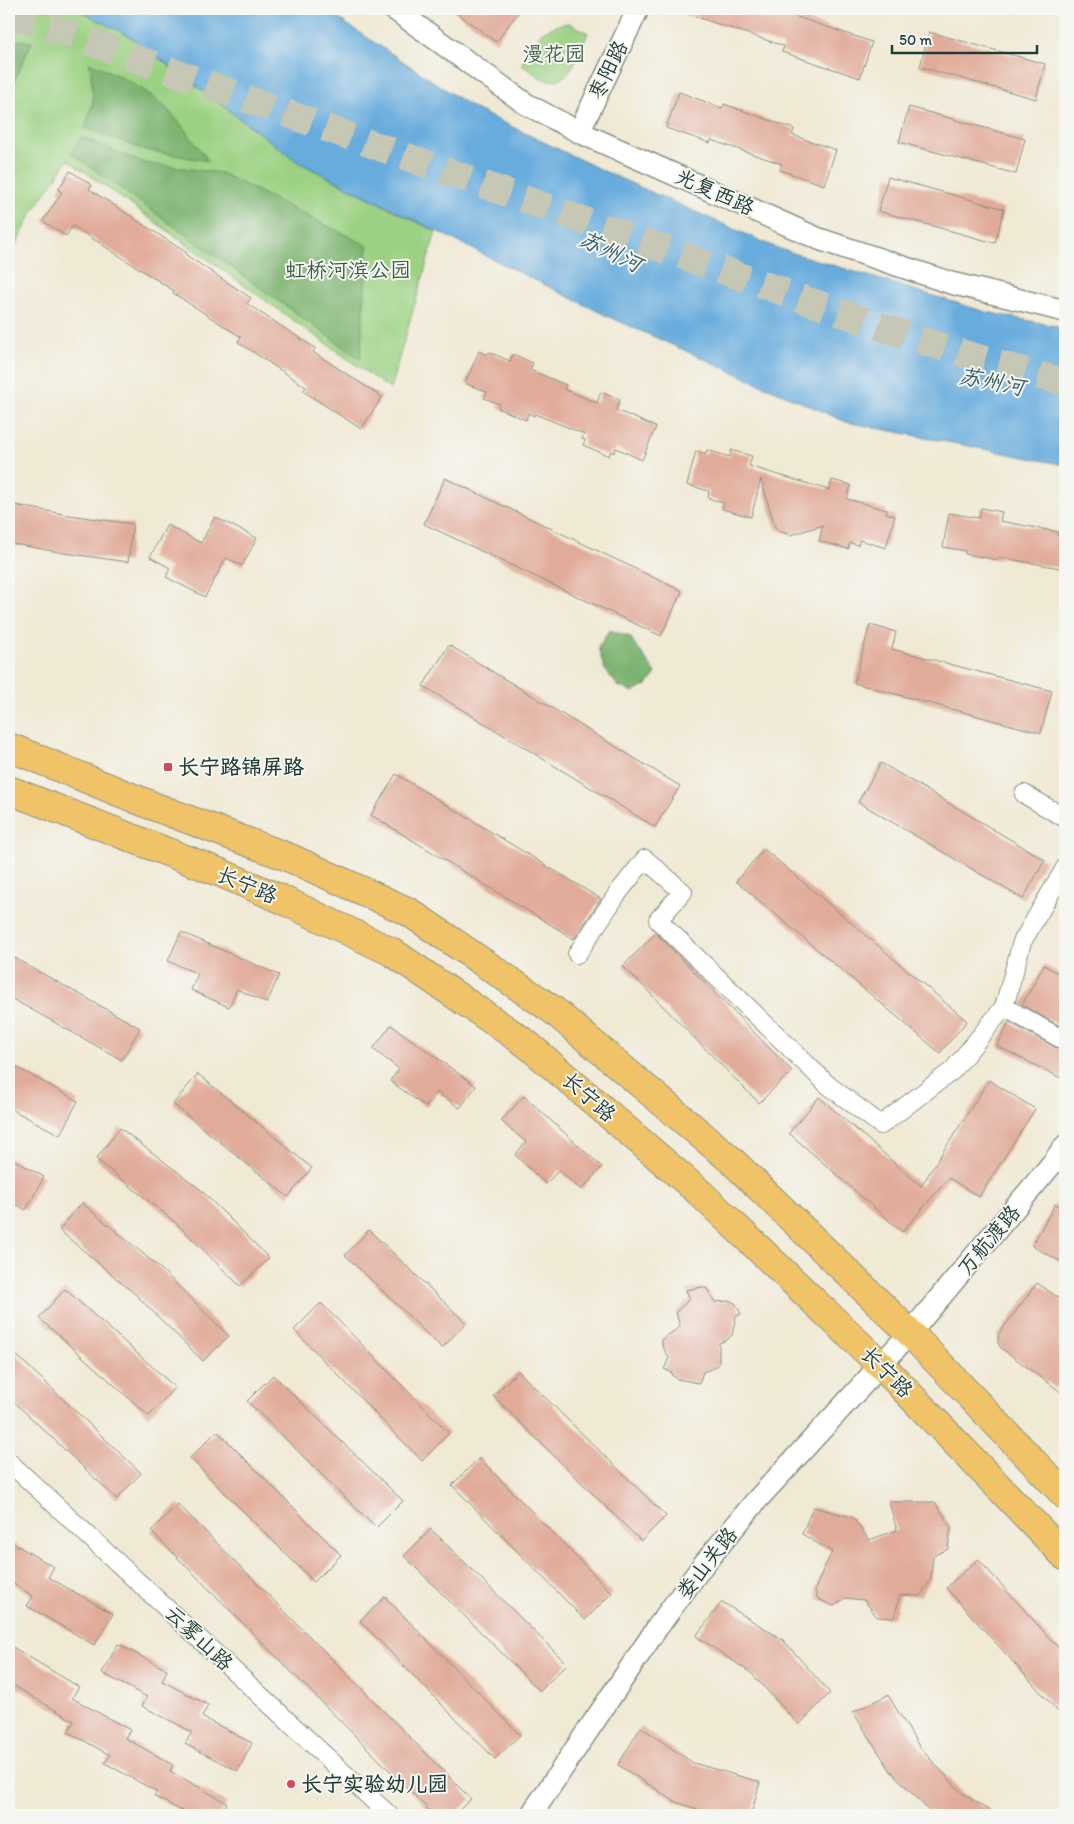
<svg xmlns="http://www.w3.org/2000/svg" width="1074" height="1824" viewBox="0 0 1074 1824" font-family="Itim,'LXGW WenKai TC',sans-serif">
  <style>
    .green { fill: #9bd182; stroke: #5d875b }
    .forest { fill: #7cb370; stroke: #4e7852 }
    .water { fill: #67acdd; stroke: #437488 }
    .building { fill: #e1ab9a }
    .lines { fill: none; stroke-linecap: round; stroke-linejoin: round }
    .trunk-tunnel { stroke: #c6c7b4; stroke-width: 28; stroke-dasharray: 28 14; stroke-linecap: butt }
    .minor-casing { stroke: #889384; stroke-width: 20 }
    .tertiary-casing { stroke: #889384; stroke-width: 24 }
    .primary-casing { stroke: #889384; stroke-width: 30 }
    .minor { stroke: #fff; stroke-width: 18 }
    .tertiary { stroke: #fff; stroke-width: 21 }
    .primary { stroke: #f1c369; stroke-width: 28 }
    .poi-dot { fill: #d1495b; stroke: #f6f6f2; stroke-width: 2 }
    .labels { text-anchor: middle; stroke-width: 4; stroke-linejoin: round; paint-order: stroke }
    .park-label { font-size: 21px; fill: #385b44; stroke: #f6f6f2 }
    .street-label { font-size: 21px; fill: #1f3d34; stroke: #f6f6f2 }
    .poi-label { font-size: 21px; font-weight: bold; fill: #1f3d34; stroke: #f6f6f2; text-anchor: start }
    .water-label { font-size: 22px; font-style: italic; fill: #355e67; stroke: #f6f6f2 }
  </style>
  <rect width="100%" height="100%" fill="#f6f6f2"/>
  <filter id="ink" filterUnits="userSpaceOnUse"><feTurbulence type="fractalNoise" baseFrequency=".02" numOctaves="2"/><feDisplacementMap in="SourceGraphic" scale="10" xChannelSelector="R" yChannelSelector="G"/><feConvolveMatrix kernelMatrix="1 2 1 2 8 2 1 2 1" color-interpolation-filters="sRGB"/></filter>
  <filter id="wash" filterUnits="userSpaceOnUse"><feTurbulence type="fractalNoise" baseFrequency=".0096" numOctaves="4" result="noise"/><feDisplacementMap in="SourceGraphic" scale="20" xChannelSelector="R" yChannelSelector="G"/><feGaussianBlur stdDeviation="1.12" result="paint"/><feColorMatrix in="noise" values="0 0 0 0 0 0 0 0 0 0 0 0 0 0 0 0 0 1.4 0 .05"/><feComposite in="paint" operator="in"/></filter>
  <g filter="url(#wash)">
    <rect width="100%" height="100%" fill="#f0e9d4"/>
    <path class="green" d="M 9,9 L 76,9 L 126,34 L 298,162 L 436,232 L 390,389 L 68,160 L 32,213 L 9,259 Z
      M 569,23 L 588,33 C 580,52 569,91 541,78 C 534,74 529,69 521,65 L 542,32 L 561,24 Z"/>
    <path class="forest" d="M 9,39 L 32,42 L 9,92 Z
      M 90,63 C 117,74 146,88 167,109 C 182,124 195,144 209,161 L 145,150 L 85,128 L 93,102 Z
      M 81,137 L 144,163 L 221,173 L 368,246 L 360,359 L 71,153 Z
      M 610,630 L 630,637 L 656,673 L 647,685 L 633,692 L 618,686 L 604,668 L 598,647 Z"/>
    <path class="water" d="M 77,9 L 324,9 L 475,109 L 608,173 L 777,248 L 986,312 L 1065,328 L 1065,465 L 846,422 L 607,316 L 298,162 L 131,37 Z"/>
    <g id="blocks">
      <path class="building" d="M 451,9 L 521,9 L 496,42 Z
        M 683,9 L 796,9 L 794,16 L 872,42 L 860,78 L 782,52 L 784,46 L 682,12 Z
        M 929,32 L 1045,64 L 1036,99 L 920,67 Z
        M 679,92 L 722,108 L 724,104 L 794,129 L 792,135 L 836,150 L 824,185 L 780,170 L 782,164 L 711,140 L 710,143 L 666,128 Z
        M 909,107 L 1025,139 L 1016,174 L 899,142 Z
        M 70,171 L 92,185 L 89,189 L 187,253 L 186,255 L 251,298 L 247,304 L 315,348 L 313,352 L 382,397 L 361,429 L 303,391 L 306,387 L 238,342 L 241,337 L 173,293 L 174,291 L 73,226 L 66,236 L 43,221 L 62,192 L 58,190 Z
        M 888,177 L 1004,209 L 995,243 L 878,211 Z
        M 479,351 L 487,355 L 489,352 L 510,361 L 513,354 L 533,363 L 530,370 L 566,385 L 564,389 L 597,403 L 601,392 L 620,400 L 616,410 L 656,427 L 642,460 L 616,448 L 614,453 L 611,451 L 609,456 L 583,445 L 585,440 L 582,439 L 584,434 L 535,414 L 534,416 L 528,413 L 526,420 L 498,408 L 500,404 L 484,398 L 487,392 L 465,383 Z
        M 707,450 L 730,457 L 731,450 L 752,456 L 749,466 L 829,490 L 832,480 L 851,485 L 847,499 L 887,510 L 886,513 L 895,516 L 886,548 L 860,540 L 858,545 L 850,543 L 848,549 L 819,541 L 823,525 L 791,535 L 779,531 L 775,527 L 761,479 L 751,517 L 722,509 L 724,503 L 708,498 L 709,491 L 687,485 L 696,451 L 706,454 Z
        M 445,478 L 682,591 L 661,636 L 424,524 Z
        M 9,504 L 69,515 L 133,524 L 128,562 L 64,553 L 9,543 Z
        M 981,508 L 1002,512 L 1000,521 L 1058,532 L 1057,536 L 1065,537 L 1065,569 L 999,557 L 998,560 L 965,554 L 966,551 L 943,547 L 949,513 L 979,518 Z
        M 215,517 L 257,538 L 242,566 L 226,558 L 205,597 L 166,577 L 170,568 L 150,557 L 167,525 L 201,543 Z
        M 870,625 L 896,632 L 892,649 L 1052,691 L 1041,733 L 854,683 Z
        M 449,645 L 680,786 L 655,827 L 423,686 Z
        M 881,763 L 1045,860 L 1023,899 L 858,802 Z
        M 396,774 L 601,899 L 574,939 L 371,815 Z
        M 764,849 L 967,1021 L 940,1053 L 736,881 Z
        M 181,932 L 279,975 L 267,1003 L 237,989 L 229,1007 L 191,990 L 198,974 L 168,961 Z
        M 656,933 L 792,1071 L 759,1103 L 623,966 Z
        M 9,955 L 140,1028 L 122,1060 L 9,997 Z
        M 1044,965 L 1065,977 L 1065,1029 L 1022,1005 Z
        M 1009,1022 L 1060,1050 L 1065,1052 L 1065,1080 L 997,1046 Z
        M 391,1025 L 476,1086 L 460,1108 L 437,1092 L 426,1107 L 390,1081 L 399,1069 L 373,1049 Z
        M 9,1063 L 78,1101 L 60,1135 L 9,1108 Z
        M 198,1074 L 312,1168 L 288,1197 L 173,1104 Z
        M 989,1080 L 1035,1109 L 979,1197 L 949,1178 L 902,1232 L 789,1133 L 819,1097 L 921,1186 Z
        M 524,1096 L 602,1167 L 581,1190 L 559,1170 L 546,1184 L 515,1155 L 526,1142 L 501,1121 Z
        M 120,1128 L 200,1189 L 269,1258 L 240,1286 L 175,1222 L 96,1159 Z
        M 9,1157 L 44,1177 L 26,1210 L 9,1200 Z
        M 82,1203 L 159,1267 L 229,1336 L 203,1361 L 135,1294 L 59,1230 Z
        M 1055,1204 L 1065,1209 L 1065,1264 L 1032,1246 Z
        M 369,1230 L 466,1323 L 442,1348 L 345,1255 Z
        M 1037,1283 L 1065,1302 L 1065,1395 L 1001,1348 L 998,1343 L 998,1335 Z
        M 702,1287 L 707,1289 L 715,1302 L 731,1301 L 736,1304 L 741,1314 L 736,1316 L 732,1335 L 727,1340 L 719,1343 L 719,1364 L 714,1368 L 703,1372 L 699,1383 L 677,1379 L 673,1376 L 672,1373 L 664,1369 L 669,1358 L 662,1345 L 662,1339 L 680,1327 L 676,1312 L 690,1299 L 686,1290 Z
        M 65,1289 L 175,1387 L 149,1416 L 39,1318 Z
        M 321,1303 L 449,1433 L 422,1461 L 294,1330 Z
        M 9,1348 L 141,1473 L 117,1499 L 9,1397 Z
        M 518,1371 L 666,1516 L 641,1541 L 493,1396 Z
        M 273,1375 L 403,1501 L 376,1528 L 247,1401 Z
        M 217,1431 L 341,1555 L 314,1582 L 190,1458 Z
        M 479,1458 L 612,1593 L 585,1620 L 452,1485 Z
        M 889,1502 L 935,1502 L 951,1527 L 948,1549 L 933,1556 L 931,1579 L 920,1596 L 900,1595 L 894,1618 L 877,1617 L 864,1600 L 845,1598 L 834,1606 L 818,1599 L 815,1590 L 823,1570 L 832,1552 L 802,1534 L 813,1507 L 852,1517 L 869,1540 L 897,1530 Z
        M 178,1504 L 471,1799 L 454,1815 L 434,1815 L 151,1531 Z
        M 431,1529 L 567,1664 L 540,1691 L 404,1556 Z
        M 9,1541 L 54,1567 L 48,1577 L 113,1614 L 94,1645 L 27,1606 L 33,1596 L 9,1581 Z
        M 978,1559 L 1065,1655 L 1065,1719 L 946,1588 Z
        M 385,1597 L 520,1735 L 495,1759 L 360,1621 Z
        M 722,1602 L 783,1640 L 830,1693 L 799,1725 L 751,1673 L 696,1636 Z
        M 118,1644 L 167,1670 L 162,1681 L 208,1705 L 202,1717 L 252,1743 L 238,1771 L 185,1744 L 192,1732 L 142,1706 L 147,1697 L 102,1673 Z
        M 9,1645 L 79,1687 L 72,1698 L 130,1730 L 125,1738 L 173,1765 L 170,1771 L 227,1803 L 220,1815 L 189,1815 L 154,1796 L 157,1792 L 105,1763 L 110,1755 L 68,1732 L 74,1721 L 9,1683 Z
        M 888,1695 L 920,1748 L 962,1793 L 996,1815 L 933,1815 L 890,1770 L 853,1712 Z
        M 641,1727 L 693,1763 L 760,1782 L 751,1815 L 715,1815 L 676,1802 L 618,1765 Z"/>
    </g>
  </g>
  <g filter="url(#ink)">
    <use href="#blocks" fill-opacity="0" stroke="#889384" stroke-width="1"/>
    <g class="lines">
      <path class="trunk-tunnel" d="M 9,13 C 233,93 456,176 681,255 C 808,300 934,350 1065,382"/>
      <defs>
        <path id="minor" d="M 1024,794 L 1065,818
          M 577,954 L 618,893 L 645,859 L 683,892 L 658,920 L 828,1085 L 881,1125 L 953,1070 L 1004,1007 L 1022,942 L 1065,868
          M 1004,1007 L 1065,1041
          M 9,1462 L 389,1815"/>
        <path id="tertiary" d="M 394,9 L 526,104 L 579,132 L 819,239 L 951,283 L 1065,311
          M 579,132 L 638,9
          M 531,1815 L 657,1628 L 703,1565 L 756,1501 L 910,1333 L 1051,1165 L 1065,1146"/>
        <path id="primary" d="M 9,747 L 153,806 L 290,858 L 409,912 L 553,1010 L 731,1160 L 910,1333 L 1065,1495
          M 9,790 L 221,873 L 281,899 L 392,952 L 527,1044 L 700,1193 L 882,1366 L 1065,1556"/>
      </defs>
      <use href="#minor" class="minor-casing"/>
      <use href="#tertiary" class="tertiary-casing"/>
      <use href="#primary" class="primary-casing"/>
      <use href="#minor" class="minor"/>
      <use href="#tertiary" class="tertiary"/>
      <use href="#primary" class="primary"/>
    </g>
  </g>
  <g class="poi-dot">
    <rect x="163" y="762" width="10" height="10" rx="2.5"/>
    <circle cx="291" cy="1784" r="5"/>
  </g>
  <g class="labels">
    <g class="park-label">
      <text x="554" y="61">漫花园</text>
      <text x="348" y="277">虹桥河滨公园</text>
    </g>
    <g class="street-label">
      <text transform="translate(608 70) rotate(-64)" y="7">枣阳路</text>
      <text transform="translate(715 192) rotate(24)" y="7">光复西路</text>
      <text transform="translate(247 885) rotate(23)" y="7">长宁路</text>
      <text transform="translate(589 1097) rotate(41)" y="7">长宁路</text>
      <text transform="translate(989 1240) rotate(-50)" y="7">万航渡路</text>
      <text transform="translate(887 1372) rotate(45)" y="7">长宁路</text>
      <text transform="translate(707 1563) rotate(-52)" y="7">娄山关路</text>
      <text transform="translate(199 1638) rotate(43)" y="7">云雾山路</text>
    </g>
    <g class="poi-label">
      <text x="178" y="774">长宁路锦屏路</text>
      <text x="301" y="1791">长宁实验幼儿园</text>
    </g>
    <g class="water-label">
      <text transform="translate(611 251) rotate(26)" y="8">苏州河</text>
      <text transform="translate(992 381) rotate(11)" y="8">苏州河</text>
    </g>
  </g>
  <rect width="1074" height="1824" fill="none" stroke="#f6f6f2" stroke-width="30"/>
  <path d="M892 45v8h145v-8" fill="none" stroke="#1f3d34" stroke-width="2.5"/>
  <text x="899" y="45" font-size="15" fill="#1f3d34" stroke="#f6f6f2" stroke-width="4" paint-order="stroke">50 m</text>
</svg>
